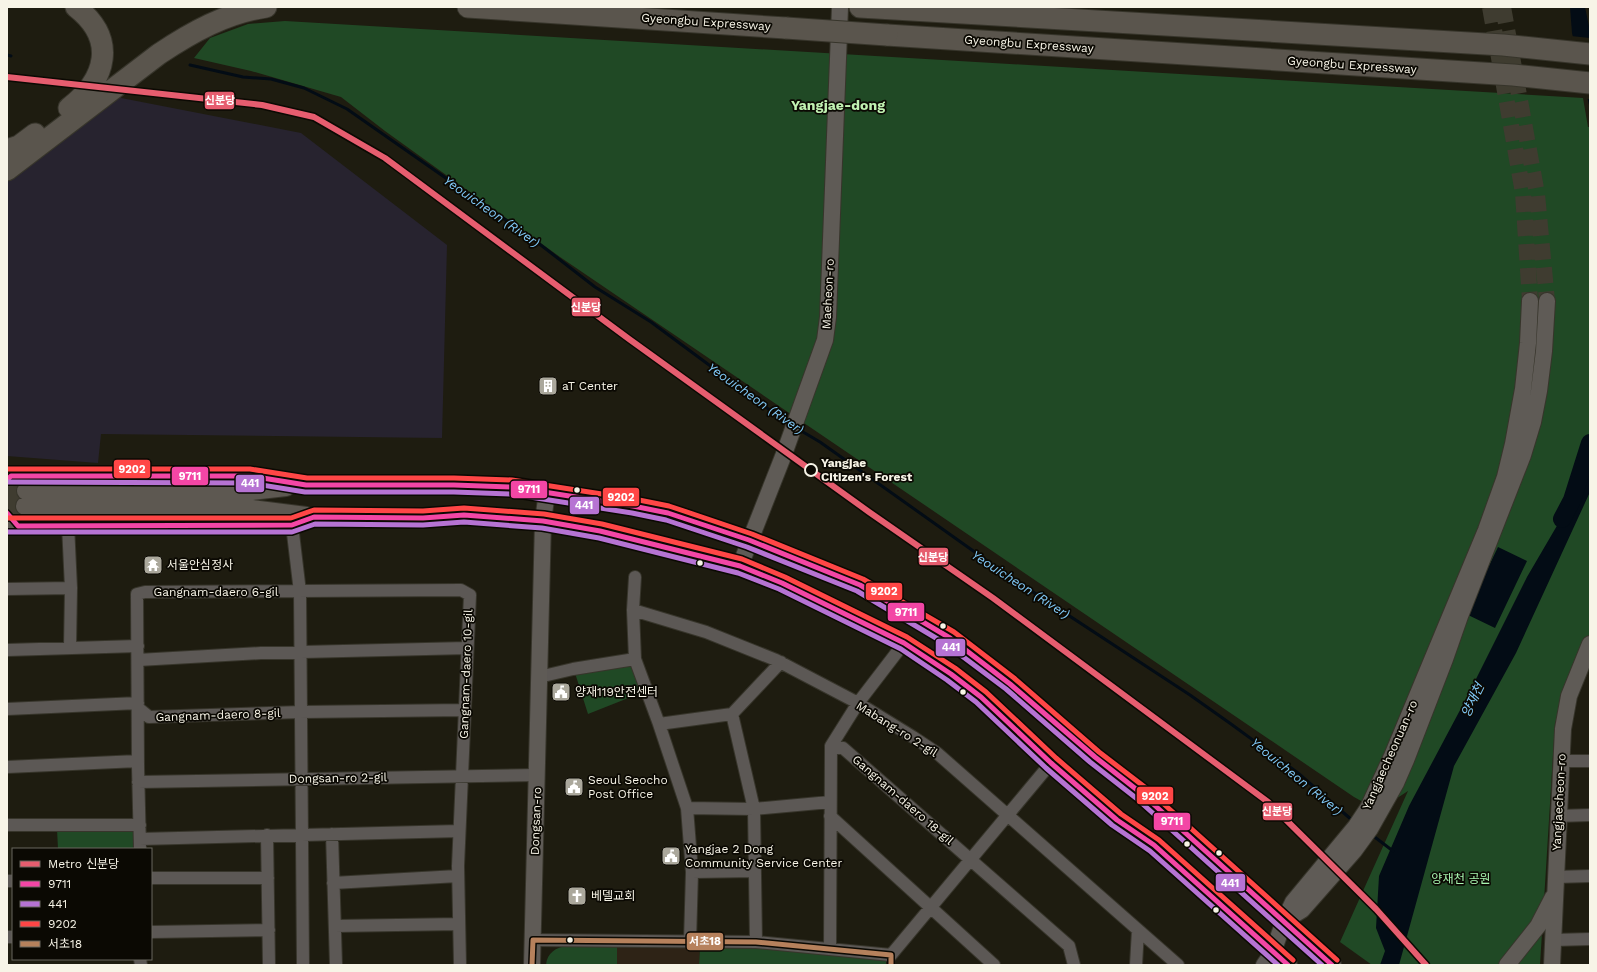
<svg xmlns="http://www.w3.org/2000/svg" width="1597" height="972" viewBox="0 0 1597 972" font-family="'Work Sans','Noto Sans KR',sans-serif">
  <style>
    .commercial { fill: #27232f }
    .education { fill: #2e2316 }
    .green { fill: #204925 }
    .water { fill: #030c15 }
    .pier { fill: #1e1c10 }
    .lines { fill: none; stroke-linecap: round; stroke-linejoin: round }
    .stream { stroke: #030c15; stroke-width: 3 }
    .river { stroke: #030c15; stroke-width: 18 }
    .secondary-tunnel { stroke: #3f3c30; stroke-width: 16; stroke-dasharray: 16 8; stroke-linecap: butt }
    .primary-tunnel { stroke: #3f3c30; stroke-width: 18; stroke-dasharray: 18 9; stroke-linecap: butt }
    .street-casing { stroke: #37352b; stroke-width: 14 }
    .secondary-casing { stroke: #37352b; stroke-width: 18 }
    .primary-casing { stroke: #37352b; stroke-width: 20 }
    .highway-casing { stroke: #37352b; stroke-width: 23 }
    .street { stroke: #5c5855; stroke-width: 12 }
    .secondary { stroke: #5f5b56; stroke-width: 16 }
    .primary { stroke: #5d5851; stroke-width: 18 }
    .highway { stroke: #5a554d; stroke-width: 21 }
    .highway-bridge-casing { stroke: #37352b; stroke-width: 23; stroke-linecap: butt }
    .highway-bridge { stroke: #5a554d; stroke-width: 21 }
    .bus-1-casing { stroke: #0b0903; stroke-width: 8 }
    .bus-2-casing { stroke: #0b0903; stroke-width: 8 }
    .bus-3-casing { stroke: #0b0903; stroke-width: 8 }
    .bus-4-casing { stroke: #0b0903; stroke-width: 8 }
    .bus-1 { stroke: #f346a5; stroke-width: 5 }
    .bus-2 { stroke: #b673d3; stroke-width: 5 }
    .bus-3 { stroke: #ff4646; stroke-width: 5 }
    .bus-4 { stroke: #b6815c; stroke-width: 5 }
    .metro-1-casing { stroke: #0b0903; stroke-width: 9 }
    .metro-1 { stroke: #e65d6f; stroke-width: 6 }
    .stop-dot { fill: #0b0903; stroke: #f7f4e7; stroke-width: 2 }
    .bus-dot { fill: #f7f4e7; stroke: #0b0903; stroke-width: 1.5 }
    .labels { text-anchor: middle; stroke-width: 3.5; stroke-linejoin: round; paint-order: stroke }
    .street-label { font-size: 12px; fill: #f7f4e7; stroke: #0b0903 }
    .poi-label { font-size: 12px; fill: #f7f4e7; stroke: #0b0903; text-anchor: start }
    .stop-label { font-size: 12px; font-weight: bold; fill: #f7f4e7; stroke: #0b0903; text-anchor: start }
    .park-label { font-size: 12px; fill: #a8f6b0; stroke: #0b0903 }
    .water-label { font-size: 13px; font-style: italic; fill: #81c9f7; stroke: #0b0903 }
    .quarter-label { font-size: 14px; font-weight: bold; fill: #c1f2b2; stroke: #0b0903 }
    .line-badge { stroke: #0b0903; stroke-width: 1.5 }
    .badge-label { font-size: 11px; text-anchor: middle; font-weight: bold; fill: #fff }
  </style>
  <rect width="100%" height="100%" fill="#1e1c10"/>
  <path class="commercial" d="M 116,97 L 301,133 L 447,245 L 442,438 L 101,434 L 98,463 L 7,456 L 7,181 Z"/>
  <path class="education" d="M 617,946 L 700,948 L 699,965 L 617,965 Z"/>
  <path class="green" d="M 285,21 L 1583,98 L 1588,127 L 1590,127 L 1590,638 L 1555,723 L 1540,965 L 1372,965 L 1340,942 L 1408,791 L 1388,804 L 1372,807 L 1354,797 L 560,257 L 385,131 L 341,97 L 251,71 L 194,58 L 210,38 L 248,24 Z
    M 631,663 L 641,693 L 588,714 L 575,673 Z
    M 137,828 L 137,849 L 58,849 L 57,829 Z
    M 567,946 L 617,946 L 617,965 L 546,965 C 547,953 556,947 567,946 Z
    M 748,946 L 886,960 L 886,965 L 699,965 L 700,948 Z"/>
  <path class="water" d="M 1570,7 L 1585,7 L 1590,31 L 1590,109 L 1572,33 Z
    M 1590,443 L 1590,492 L 1516,653 L 1454,766 L 1399,965 L 1380,965 L 1385,951 L 1376,928 L 1379,876 L 1409,806 L 1467,697 L 1527,577 L 1572,500 Z
    M 1498,547 L 1527,561 L 1495,628 L 1466,614 Z"/>
  <path class="pier" d="M 1571,36 L 1590,38 L 1590,99 L 1586,99 Z"/>
  <g class="lines">
    <path class="stream" d="M 7,55 L 11,56
      M 190,65 L 243,77 L 271,79 L 304,88 L 347,109 L 533,239 L 595,287 L 651,322 L 790,425
      M 798,429 L 820,442 L 986,560 L 992,567 L 1004,573 L 1190,695 L 1231,724 L 1298,773 L 1353,821
      M 1372,835 L 1393,851"/>
    <path class="river" d="M 1562,519 L 1572,500 L 1590,443"/>
    <path class="secondary-tunnel" d="M 1490,7 L 1523,193 L 1530,301
      M 1503,7 L 1537,194 L 1547,301"/>
    <path class="primary-tunnel" d="M 7,491 L 26,491
      M 7,507 L 25,506"/>
    <defs>
      <path id="street" d="M 68,525 L 71,588 L 70,647
        M 292,525 L 300,592 L 303,965
        M 635,577 L 633,610 L 635,659 L 659,724 L 687,808 L 692,872 L 690,941
        M 7,589 L 71,588
        M 633,610 L 706,632 L 776,660 L 858,703 L 913,737 L 937,753 L 1178,965
        M 7,650 L 138,646
        M 138,660 L 261,653 L 467,648
        M 539,677 L 573,669 L 635,659
        M 138,708 L 149,717 L 301,712 L 464,710
        M 7,709 L 138,703
        M 659,724 L 732,714
        M 831,746 L 843,748 L 1069,946 L 1074,965
        M 1561,761 L 1590,761
        M 7,767 L 138,761
        M 138,782 L 537,775
        M 687,808 L 754,809 L 830,802
        M 830,816 L 994,965
        M 1558,816 L 1590,815
        M 7,825 L 140,825
        M 332,834 L 336,965
        M 267,835 L 269,965
        M 140,839 L 459,831
        M 140,849 L 138,767 L 137,594 L 145,592 L 461,590 L 470,595 L 458,866 L 460,965
        M 692,872 L 755,871
        M 1556,877 L 1590,876
        M 151,878 L 268,878
        M 7,881 L 13,881
        M 333,883 L 458,876
        M 335,926 L 459,924
        M 151,932 L 269,930
        M 7,937 L 13,937
        M 533,940 L 756,942 L 891,955
        M 1554,940 L 1590,939
        M 756,942 L 754,809 L 732,714 L 781,662
        M 830,949 L 831,746 L 858,703 L 904,643
        M 891,955 L 1051,763
        M 140,959 L 141,965
        M 1136,965 L 1138,930"/>
      <path id="secondary" d="M 1530,301 L 1528,343 L 1523,389 L 1513,444 L 1505,477 L 1486,530 L 1392,756 L 1368,808 L 1356,826 L 1293,902 L 1284,921 L 1302,910 L 1354,851 L 1370,829 L 1396,783 L 1406,760 L 1445,659 L 1460,616 L 1523,455 L 1533,422 L 1539,391 L 1544,351 L 1547,301
        M 740,566 L 784,454 L 825,340 L 828,317 L 840,7
        M 532,965 L 543,521 L 547,492
        M 1264,965 L 1273,952 L 1284,921
        M 1507,965 L 1538,926 L 1553,897
        M 1552,965 L 1563,729 L 1569,696 L 1590,644"/>
      <path id="primary" d="M 7,476 L 250,476 L 306,485 L 454,485 L 512,487 L 633,506 L 668,513 L 749,540 L 860,585 L 923,621 L 950,638 L 1010,684 L 1095,757 L 1141,793 L 1332,965
        M 26,491 L 252,491 L 286,487
        M 25,506 L 252,509 L 306,516
        M 7,525 L 292,525 L 314,517 L 423,518 L 464,515 L 543,521 L 600,531 L 740,566 L 782,583 L 904,643 L 951,674 L 981,697 L 1051,763 L 1117,820 L 1154,845 L 1288,965"/>
      <path id="highway" d="M 468,7 L 786,28
        M 860,7 L 1503,45 L 1590,54
        M 887,35 L 1513,75 L 1590,83
        M 69,108 C 107,79 117,39 76,7
        M 7,150 L 19,146 L 35,134
        M 7,170 L 159,54 C 192,32 226,13 266,7"/>
    </defs>
    <use href="#street" class="street-casing"/>
    <use href="#secondary" class="secondary-casing"/>
    <use href="#primary" class="primary-casing"/>
    <use href="#highway" class="highway-casing"/>
    <use href="#street" class="street"/>
    <use href="#secondary" class="secondary"/>
    <use href="#primary" class="primary"/>
    <use href="#highway" class="highway"/>
    <defs>
      <path id="highway-bridge" d="M 786,28 L 887,35"/>
    </defs>
    <use href="#highway-bridge" class="highway-bridge-casing"/>
    <use href="#highway-bridge" class="highway-bridge"/>
    <defs>
      <path id="bus-1" d="M 7,480 L 11,476 L 250,476 L 306,485 L 454,485 L 512,487 L 633,506 L 668,513 L 749,540 L 860,585 L 950,638 L 1010,684 L 1095,757 L 1141,793 L 1332,965
        M 7,513 L 18,526 L 292,525 L 314,517 L 423,518 L 464,515 L 543,521 L 600,531 L 740,566 L 782,583 L 904,643 L 951,674 L 981,697 L 1051,763 L 1117,820 L 1154,845 L 1288,965"/>
      <path id="bus-2" d="M 7,482 L 249,483 L 305,492 L 454,492 L 511,494 L 632,513 L 666,520 L 747,547 L 857,591 L 946,644 L 1006,689 L 1090,762 L 1136,798 L 1322,965
        M 7,532 L 292,532 L 315,524 L 423,525 L 464,522 L 542,528 L 599,538 L 738,573 L 779,589 L 901,649 L 947,680 L 976,702 L 1046,768 L 1112,825 L 1150,851 L 1278,965"/>
      <path id="bus-3" d="M 7,469 L 250,469 L 307,478 L 454,478 L 512,480 L 634,499 L 669,506 L 752,534 L 863,579 L 954,632 L 1014,678 L 1099,752 L 1146,788 L 1337,960
        M 7,518 L 291,518 L 314,510 L 423,511 L 464,508 L 544,514 L 602,524 L 742,559 L 785,577 L 907,637 L 955,668 L 986,692 L 1056,758 L 1121,814 L 1159,840 L 1293,960"/>
      <path id="bus-4" d="M 532,965 L 533,940 L 756,942 L 891,955 L 891,965"/>
    </defs>
    <use href="#bus-1" class="bus-1-casing"/>
    <use href="#bus-2" class="bus-2-casing"/>
    <use href="#bus-3" class="bus-3-casing"/>
    <use href="#bus-4" class="bus-4-casing"/>
    <use href="#bus-1" class="bus-1"/>
    <use href="#bus-2" class="bus-2"/>
    <use href="#bus-3" class="bus-3"/>
    <use href="#bus-4" class="bus-4"/>
    <defs>
      <path id="metro-1" d="M 7,77 L 262,105 L 314,117 L 385,158 L 629,339 L 869,512 L 993,598 L 1268,802 L 1376,909 L 1426,965"/>
    </defs>
    <use href="#metro-1" class="metro-1-casing"/>
    <use href="#metro-1" class="metro-1"/>
  </g>
  <defs>
    <symbol id="building-square" viewBox="-11 -11 22 22"><rect x="-9" y="-9" width="18" height="18" rx="4" fill="#aba89c" stroke="#0b0903"/><path d="M-4-6H4V6H1V3H-1V6H-4ZM-2.5-4.3h1.7v1.8h-1.7ZM.8-4.3h1.7v1.8H.8ZM-2.5-1h1.7V.8h-1.7ZM.8-1h1.7V.8H.8Z" fill="#fff"/></symbol>
    <symbol id="temple-square" viewBox="-11 -11 22 22"><rect x="-9" y="-9" width="18" height="18" rx="4" fill="#aba89c" stroke="#0b0903"/><path d="M0-6L5-2H3V0L6.5 2.5H4V6H1.5V3h-3V6H-4V2.5H-6.5L-3 0V-2H-5Z" fill="#fff"/></symbol>
    <symbol id="civic-square" viewBox="-11 -11 22 22"><rect x="-9" y="-9" width="18" height="18" rx="4" fill="#aba89c" stroke="#0b0903"/><path d="M-.6-6.5H3V-4.5H.6V-3L4-1V1h2V6H-6V1h2V-1L-.6-3ZM-1.2 2.5V6h2.4V2.5Z" fill="#fff"/></symbol>
    <symbol id="church-square" viewBox="-11 -11 22 22"><rect x="-9" y="-9" width="18" height="18" rx="4" fill="#aba89c" stroke="#0b0903"/><path d="M-1.2-6h2.4v3.5h3.3v2.4h-3.3V6h-2.4V-.1h-3.3v-2.4h3.3Z" fill="#fff"/></symbol>
  </defs>
  <g fill-rule="evenodd">
    <use href="#building-square" x="537" y="375" width="22" height="22"/>
    <use href="#temple-square" x="142" y="554" width="22" height="22"/>
    <use href="#civic-square" x="550" y="681" width="22" height="22"/>
    <use href="#civic-square" x="563" y="776" width="22" height="22"/>
    <use href="#civic-square" x="660" y="845" width="22" height="22"/>
    <use href="#church-square" x="566" y="885" width="22" height="22"/>
  </g>
  <circle class="stop-dot" cx="811" cy="470" r="6"/>
  <g class="bus-dot">
    <circle cx="577" cy="490" r="3.5"/>
    <circle cx="700" cy="563" r="3.5"/>
    <circle cx="943" cy="626" r="3.5"/>
    <circle cx="963" cy="692" r="3.5"/>
    <circle cx="1187" cy="844" r="3.5"/>
    <circle cx="1219" cy="853" r="3.5"/>
    <circle cx="1216" cy="910" r="3.5"/>
    <circle cx="570" cy="940" r="3.5"/>
  </g>
  <g class="labels">
    <g class="street-label">
      <text transform="translate(706 22) rotate(4)" y="4">Gyeongbu Expressway</text>
      <text transform="translate(1029 44) rotate(4)" y="4">Gyeongbu Expressway</text>
      <text transform="translate(1352 65) rotate(4)" y="4">Gyeongbu Expressway</text>
      <text transform="translate(828 294) rotate(-87)" y="4">Maeheon-ro</text>
      <text x="216" y="596">Gangnam-daero 6-gil</text>
      <text transform="translate(466 674) rotate(-88)" y="4">Gangnam-daero 10-gil</text>
      <text transform="translate(218 715) rotate(-2)" y="4">Gangnam-daero 8-gil</text>
      <text transform="translate(897 729) rotate(32)" y="4">Mabang-ro 2-gil</text>
      <text transform="translate(1390 755) rotate(-66)" y="4">Yangjaecheonuan-ro</text>
      <text transform="translate(338 778) rotate(-1)" y="4">Dongsan-ro 2-gil</text>
      <text transform="translate(903 800) rotate(41)" y="4">Gangnam-daero 18-gil</text>
      <text transform="translate(1559 802) rotate(-87)" y="4">Yangjaecheon-ro</text>
      <text transform="translate(536 821) rotate(-88)" y="4">Dongsan-ro</text>
    </g>
    <g class="poi-label">
      <text x="562" y="390">aT Center</text>
      <text x="167" y="569">서울안심정사</text>
      <text x="575" y="696">양재119안전센터</text>
      <text x="588" y="784">Seoul Seocho<tspan x="588" dy="14">Post Office</tspan></text>
      <text x="685" y="853">Yangjae 2 Dong<tspan x="685" dy="14">Community Service Center</tspan></text>
      <text x="591" y="900">베델교회</text>
    </g>
    <g class="stop-label">
      <text x="821" y="467">Yangjae<tspan x="821" dy="14">Citizen's Forest</tspan></text>
    </g>
    <g class="park-label">
      <text x="1461" y="883">양재천 공원</text>
    </g>
    <g class="water-label">
      <text transform="translate(492 211) rotate(35)" y="5">Yeouicheon (River)</text>
      <text transform="translate(756 398) rotate(35)" y="5">Yeouicheon (River)</text>
      <text transform="translate(1021 584) rotate(33)" y="5">Yeouicheon (River)</text>
      <text transform="translate(1472 700) rotate(-64)" y="5">양재천</text>
      <text transform="translate(1297 776) rotate(39)" y="5">Yeouicheon (River)</text>
    </g>
    <g class="quarter-label">
      <text x="838" y="110">Yangjae-dong</text>
    </g>
  </g>
  <g class="line-badge">
    <rect x="204" y="91" width="31" height="19" rx="4" fill="#e65d6f"/>
    <rect x="571" y="297" width="30" height="20" rx="4" fill="#e65d6f"/>
    <rect x="113" y="459" width="38" height="20" rx="4" fill="#ff4646"/>
    <rect x="171" y="466" width="38" height="20" rx="4" fill="#f346a5"/>
    <rect x="235" y="474" width="30" height="19" rx="4" fill="#b673d3"/>
    <rect x="510" y="480" width="38" height="19" rx="4" fill="#f346a5"/>
    <rect x="602" y="487" width="38" height="20" rx="4" fill="#ff4646"/>
    <rect x="569" y="496" width="31" height="19" rx="4" fill="#b673d3"/>
    <rect x="918" y="547" width="31" height="19" rx="4" fill="#e65d6f"/>
    <rect x="865" y="582" width="38" height="19" rx="4" fill="#ff4646"/>
    <rect x="887" y="602" width="38" height="20" rx="4" fill="#f346a5"/>
    <rect x="935" y="638" width="31" height="19" rx="4" fill="#b673d3"/>
    <rect x="1136" y="786" width="38" height="19" rx="4" fill="#ff4646"/>
    <rect x="1262" y="802" width="31" height="19" rx="4" fill="#e65d6f"/>
    <rect x="1153" y="812" width="38" height="19" rx="4" fill="#f346a5"/>
    <rect x="1215" y="873" width="31" height="19" rx="4" fill="#b673d3"/>
    <rect x="686" y="932" width="38" height="19" rx="4" fill="#b6815c"/>
  </g>
  <g class="badge-label">
    <text x="220" y="104">신분당</text>
    <text x="586" y="311">신분당</text>
    <text x="132" y="473">9202</text>
    <text x="190" y="480">9711</text>
    <text x="250" y="487">441</text>
    <text x="529" y="493">9711</text>
    <text x="621" y="501">9202</text>
    <text x="584" y="509">441</text>
    <text x="933" y="561">신분당</text>
    <text x="884" y="595">9202</text>
    <text x="906" y="616">9711</text>
    <text x="951" y="651">441</text>
    <text x="1155" y="800">9202</text>
    <text x="1277" y="815">신분당</text>
    <text x="1172" y="825">9711</text>
    <text x="1230" y="887">441</text>
    <text x="705" y="945">서초18</text>
  </g>
  <rect width="1597" height="972" fill="none" stroke="#f7f4e7" stroke-width="16"/>
  <rect x="12" y="848" width="140" height="112" fill="#0b0903" stroke="#69675e"/>
  <rect x="20" y="861" width="20" height="6" fill="#e65d6f" stroke="#69675e"/>
  <text x="48" y="868" font-size="12" fill="#f7f4e7">Metro 신분당</text>
  <rect x="20" y="881" width="20" height="6" fill="#f346a5" stroke="#69675e"/>
  <text x="48" y="888" font-size="12" fill="#f7f4e7">9711</text>
  <rect x="20" y="901" width="20" height="6" fill="#b673d3" stroke="#69675e"/>
  <text x="48" y="908" font-size="12" fill="#f7f4e7">441</text>
  <rect x="20" y="921" width="20" height="6" fill="#ff4646" stroke="#69675e"/>
  <text x="48" y="928" font-size="12" fill="#f7f4e7">9202</text>
  <rect x="20" y="941" width="20" height="6" fill="#b6815c" stroke="#69675e"/>
  <text x="48" y="948" font-size="12" fill="#f7f4e7">서초18</text>
</svg>
